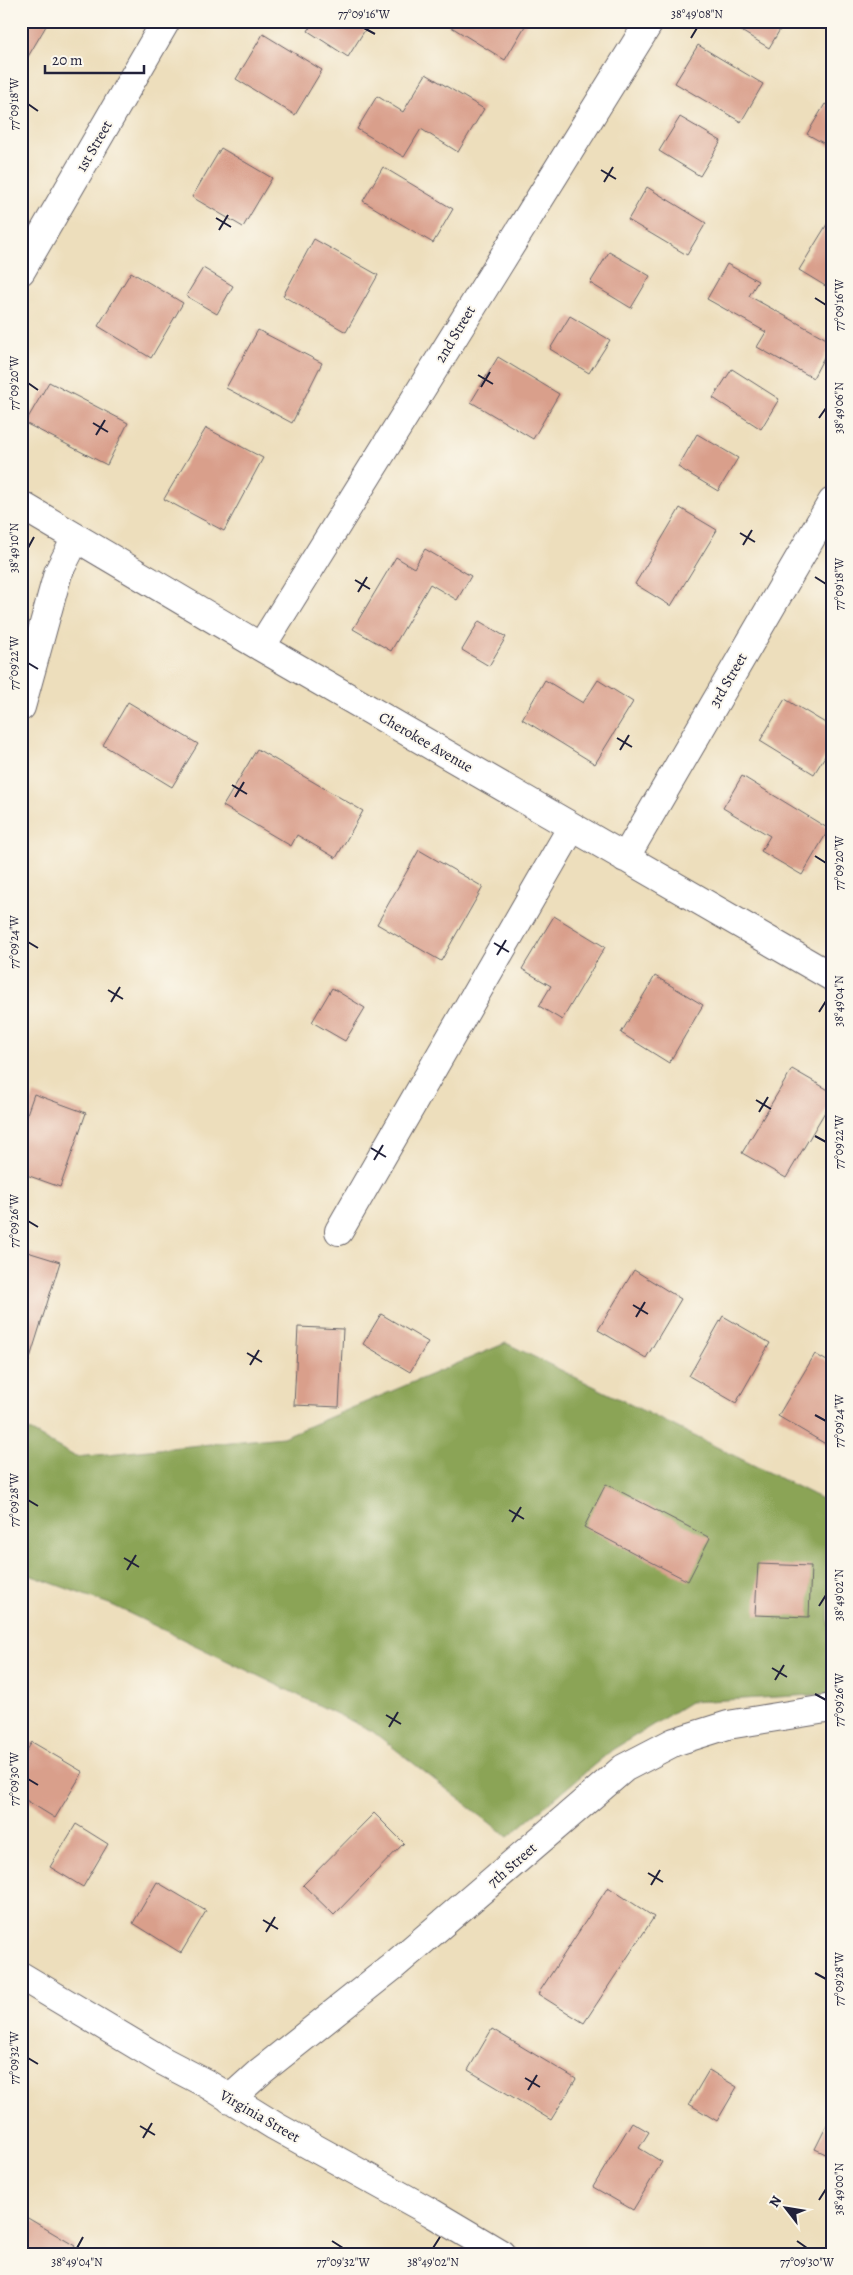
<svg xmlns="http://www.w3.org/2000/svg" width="853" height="2275" viewBox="0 0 853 2275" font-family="Alegreya,serif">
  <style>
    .forest { fill: #8ba456; stroke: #566348 }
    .building { fill: #d99f8b }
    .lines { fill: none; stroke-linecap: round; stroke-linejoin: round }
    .minor-casing { stroke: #696468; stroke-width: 30 }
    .minor { stroke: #fff; stroke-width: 28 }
    .ticks { fill: none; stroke: #22223b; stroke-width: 2 }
    .labels { text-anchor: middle; stroke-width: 4; stroke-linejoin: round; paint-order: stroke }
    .street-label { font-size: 15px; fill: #22223b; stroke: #fbf7ec }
    .neatline { fill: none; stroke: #22223b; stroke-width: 2 }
    .ticks-label { font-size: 12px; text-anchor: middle; fill: #22223b }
  </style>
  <rect width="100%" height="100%" fill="#fbf7ec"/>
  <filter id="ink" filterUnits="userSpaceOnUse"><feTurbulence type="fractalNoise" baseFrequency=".02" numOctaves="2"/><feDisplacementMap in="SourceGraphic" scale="10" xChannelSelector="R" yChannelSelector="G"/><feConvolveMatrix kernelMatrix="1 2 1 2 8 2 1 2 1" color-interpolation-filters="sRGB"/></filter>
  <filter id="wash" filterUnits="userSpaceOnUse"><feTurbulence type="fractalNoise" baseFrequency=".0096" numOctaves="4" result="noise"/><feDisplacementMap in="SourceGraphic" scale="20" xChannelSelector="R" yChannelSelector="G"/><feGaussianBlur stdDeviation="1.12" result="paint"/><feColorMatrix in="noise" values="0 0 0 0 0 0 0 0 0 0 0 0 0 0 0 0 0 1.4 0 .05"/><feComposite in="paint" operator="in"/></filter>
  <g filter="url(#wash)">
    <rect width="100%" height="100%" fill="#eddebc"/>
    <path class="forest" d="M 506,1343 L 828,1502 L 829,1694 L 690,1702 L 612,1750 L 508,1837 L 372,1731 L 112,1605 L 21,1572 L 21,1426 L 76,1457 L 283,1437 Z"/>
    <g id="blocks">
      <path class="building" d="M 21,21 L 49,21 L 26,60 L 21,57 Z
        M 314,21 L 362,21 L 368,25 L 348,57 L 308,31 Z
        M 450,21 L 528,21 L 505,60 L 448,25 Z
        M 725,21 L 785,21 L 769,48 Z
        M 263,34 L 322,70 L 295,115 L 236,79 Z
        M 698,45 L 763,84 L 741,122 L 675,83 Z
        M 426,74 L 484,109 L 458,152 L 421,129 L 404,157 L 357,129 L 377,96 L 403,112 Z
        M 825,104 L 832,108 L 832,148 L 807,134 Z
        M 680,117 L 721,141 L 700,176 L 659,151 Z
        M 221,148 L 272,178 L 243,227 L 192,197 Z
        M 383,167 L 453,209 L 433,243 L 363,201 Z
        M 647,187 L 706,223 L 687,255 L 628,220 Z
        M 832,216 L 832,290 L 799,270 Z
        M 314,239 L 378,275 L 346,332 L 283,296 Z
        M 609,252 L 650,276 L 631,308 L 590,283 Z
        M 727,264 L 758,281 L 749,296 L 832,342 L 813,378 L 757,347 L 766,332 L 707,299 Z
        M 203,268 L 233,286 L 217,314 L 186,296 Z
        M 131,272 L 183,303 L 151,358 L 98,326 Z
        M 570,316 L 610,340 L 589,373 L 550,349 Z
        M 258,330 L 322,363 L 292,423 L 226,388 Z
        M 498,357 L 559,394 L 533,439 L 471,402 Z
        M 732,369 L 779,399 L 761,429 L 713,398 Z
        M 49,382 L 128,423 L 107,465 L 25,423 Z
        M 206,428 L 263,458 L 224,531 L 164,499 Z
        M 697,434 L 738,458 L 718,491 L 678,467 Z
        M 680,508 L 717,530 L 671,606 L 635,584 Z
        M 425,549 L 471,576 L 457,600 L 430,584 L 391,651 L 353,629 L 396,557 L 414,568 Z
        M 479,621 L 506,637 L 489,666 L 462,650 Z
        M 545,680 L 583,703 L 598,680 L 633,702 L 595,764 L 522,719 Z
        M 785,699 L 832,727 L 832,745 L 814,774 L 760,741 Z
        M 128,702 L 198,744 L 172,787 L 103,745 Z
        M 257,749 L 363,811 L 336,858 L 297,835 L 291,846 L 223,806 Z
        M 742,776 L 829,829 L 802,875 L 761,851 L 770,836 L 723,808 Z
        M 419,850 L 483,887 L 441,961 L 377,924 Z
        M 554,916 L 605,947 L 562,1020 L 539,1006 L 551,986 L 522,969 Z
        M 655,976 L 703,1005 L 669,1063 L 621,1033 Z
        M 332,988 L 365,1008 L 345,1041 L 312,1022 Z
        M 792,1069 L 832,1092 L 832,1100 L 786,1178 L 742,1153 Z
        M 34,1094 L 86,1113 L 60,1187 L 21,1173 L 21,1131 Z
        M 21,1250 L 60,1262 L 24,1377 L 21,1376 Z
        M 634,1270 L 681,1299 L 646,1358 L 598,1330 Z
        M 381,1314 L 428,1342 L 410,1372 L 363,1344 Z
        M 723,1316 L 770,1343 L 736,1403 L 689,1376 Z
        M 298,1327 L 343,1329 L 339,1407 L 294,1405 Z
        M 815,1354 L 832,1364 L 832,1440 L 829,1446 L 778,1416 Z
        M 606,1484 L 710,1538 L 688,1581 L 584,1527 Z
        M 758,1564 L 811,1566 L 809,1617 L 755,1615 Z
        M 32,1742 L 83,1772 L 55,1818 L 21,1797 L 21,1760 Z
        M 374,1813 L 404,1843 L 334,1915 L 303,1885 Z
        M 76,1824 L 108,1844 L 83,1887 L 50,1867 Z
        M 157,1882 L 206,1911 L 181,1953 L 133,1923 Z
        M 608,1887 L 654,1917 L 584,2023 L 538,1994 Z
        M 492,2029 L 576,2079 L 551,2120 L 468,2070 Z
        M 709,2070 L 737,2087 L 717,2121 L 689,2104 Z
        M 832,2115 L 832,2157 L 815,2149 Z
        M 632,2122 L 649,2132 L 639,2148 L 662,2162 L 633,2210 L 593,2187 Z
        M 21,2214 L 75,2246 L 70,2254 L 21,2254 Z"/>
    </g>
  </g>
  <g filter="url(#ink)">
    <use href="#blocks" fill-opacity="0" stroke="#696468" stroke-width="1"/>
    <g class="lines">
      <defs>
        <path id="minor" d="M 21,271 L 166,21
          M 21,505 L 261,647 L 832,977
          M 261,647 L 650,21
          M 21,707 L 58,573 L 76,538
          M 625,858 L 832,502
          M 339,1231 L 572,827
          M 21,1976 L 163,2061 L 207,2084 L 275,2126 L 432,2213 L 501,2254
          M 230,2099 L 261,2071 L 392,1967 L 624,1768 L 674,1742 L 728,1725 L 832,1708"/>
      </defs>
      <use href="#minor" class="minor-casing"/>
      <use href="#minor" class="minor"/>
    </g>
  </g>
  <path class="ticks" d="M 364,28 L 375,34M 691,38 L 697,28M 28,104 L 38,111M 601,170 L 616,179M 604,182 L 613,167M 216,218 L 231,227M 219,230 L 228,215M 815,298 L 826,305M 478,375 L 493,384M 28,383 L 38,390M 481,387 L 490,372M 819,418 L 826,408M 93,423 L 108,432M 96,435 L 105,420M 740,533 L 755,542M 743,545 L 752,530M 28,548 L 34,537M 815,577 L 826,584M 355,580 L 370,589M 358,592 L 367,577M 28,663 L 38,669M 617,738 L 632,747M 620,750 L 629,735M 232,785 L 247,794M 235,797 L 244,782M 815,856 L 826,863M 28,942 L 38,948M 494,943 L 509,952M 497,955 L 506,940M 108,990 L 123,999M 111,1002 L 120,987M 819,1012 L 826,1001M 756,1100 L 771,1109M 759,1112 L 768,1097M 815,1136 L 826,1142M 371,1148 L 386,1157M 374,1160 L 383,1145M 28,1221 L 38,1227M 633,1305 L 648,1314M 636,1317 L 645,1302M 247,1353 L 262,1362M 250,1365 L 259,1350M 815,1415 L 826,1421M 28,1500 L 38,1506M 509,1510 L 524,1519M 512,1522 L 521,1507M 124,1558 L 139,1567M 127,1570 L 136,1555M 819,1606 L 826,1595M 772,1668 L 787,1677M 775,1680 L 784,1665M 815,1694 L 826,1700M 386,1715 L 401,1724M 389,1727 L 398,1712M 28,1779 L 38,1785M 648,1873 L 663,1882M 651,1885 L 660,1870M 263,1920 L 278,1929M 266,1932 L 275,1917M 815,1973 L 826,1979M 28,2058 L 38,2064M 525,2078 L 540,2087M 528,2090 L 537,2075M 140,2126 L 155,2135M 143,2138 L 152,2123M 819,2200 L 826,2189M 332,2241 L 343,2248M 797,2241 L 807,2248M 77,2248 L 83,2237M 433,2248 L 440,2237"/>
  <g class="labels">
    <g class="street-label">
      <text transform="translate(94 146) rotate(-60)" y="5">1st Street</text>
      <text transform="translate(455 334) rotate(-59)" y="5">2nd Street</text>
      <text transform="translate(728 680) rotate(-60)" y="5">3rd Street</text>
      <text transform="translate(426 742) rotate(30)" y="5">Cherokee Avenue</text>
      <text transform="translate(512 1865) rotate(-41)" y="5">7th Street</text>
      <text transform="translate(260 2116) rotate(30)" y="5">Virginia Street</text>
    </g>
  </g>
  <rect width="853" height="2275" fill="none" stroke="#fbf7ec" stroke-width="55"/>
  <g transform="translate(786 2208) rotate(301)" stroke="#fbf7ec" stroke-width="4" paint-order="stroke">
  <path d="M0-4L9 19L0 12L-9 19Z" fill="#22223b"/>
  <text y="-8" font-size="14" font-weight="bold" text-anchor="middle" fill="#22223b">N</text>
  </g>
  <path d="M45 65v8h99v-8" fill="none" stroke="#22223b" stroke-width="2.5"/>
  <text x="52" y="65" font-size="15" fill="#22223b" stroke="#fbf7ec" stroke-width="4" paint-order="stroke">20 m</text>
  <rect x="28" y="28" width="798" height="2220" class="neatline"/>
  <g class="ticks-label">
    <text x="364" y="18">77°09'16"W</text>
    <text x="697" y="18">38°49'08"N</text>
    <text transform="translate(14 104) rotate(-90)" y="4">77°09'18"W</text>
    <text transform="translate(839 305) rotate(-90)" y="4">77°09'16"W</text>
    <text transform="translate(14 383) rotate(-90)" y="4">77°09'20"W</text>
    <text transform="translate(839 408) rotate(-90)" y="4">38°49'06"N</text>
    <text transform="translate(14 548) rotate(-90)" y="4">38°49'10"N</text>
    <text transform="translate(839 584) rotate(-90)" y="4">77°09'18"W</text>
    <text transform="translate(14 663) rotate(-90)" y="4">77°09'22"W</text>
    <text transform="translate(839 863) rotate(-90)" y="4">77°09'20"W</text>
    <text transform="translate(14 942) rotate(-90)" y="4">77°09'24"W</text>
    <text transform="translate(839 1001) rotate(-90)" y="4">38°49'04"N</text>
    <text transform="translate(839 1142) rotate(-90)" y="4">77°09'22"W</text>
    <text transform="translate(14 1221) rotate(-90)" y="4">77°09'26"W</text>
    <text transform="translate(839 1421) rotate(-90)" y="4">77°09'24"W</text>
    <text transform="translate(14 1500) rotate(-90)" y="4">77°09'28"W</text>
    <text transform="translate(839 1595) rotate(-90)" y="4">38°49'02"N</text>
    <text transform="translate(839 1700) rotate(-90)" y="4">77°09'26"W</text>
    <text transform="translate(14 1779) rotate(-90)" y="4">77°09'30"W</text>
    <text transform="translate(839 1979) rotate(-90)" y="4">77°09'28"W</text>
    <text transform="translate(14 2058) rotate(-90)" y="4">77°09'32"W</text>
    <text transform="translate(839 2189) rotate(-90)" y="4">38°49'00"N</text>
    <text x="77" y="2266">38°49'04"N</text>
    <text x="343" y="2266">77°09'32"W</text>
    <text x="433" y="2266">38°49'02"N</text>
    <text x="807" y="2266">77°09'30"W</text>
  </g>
</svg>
